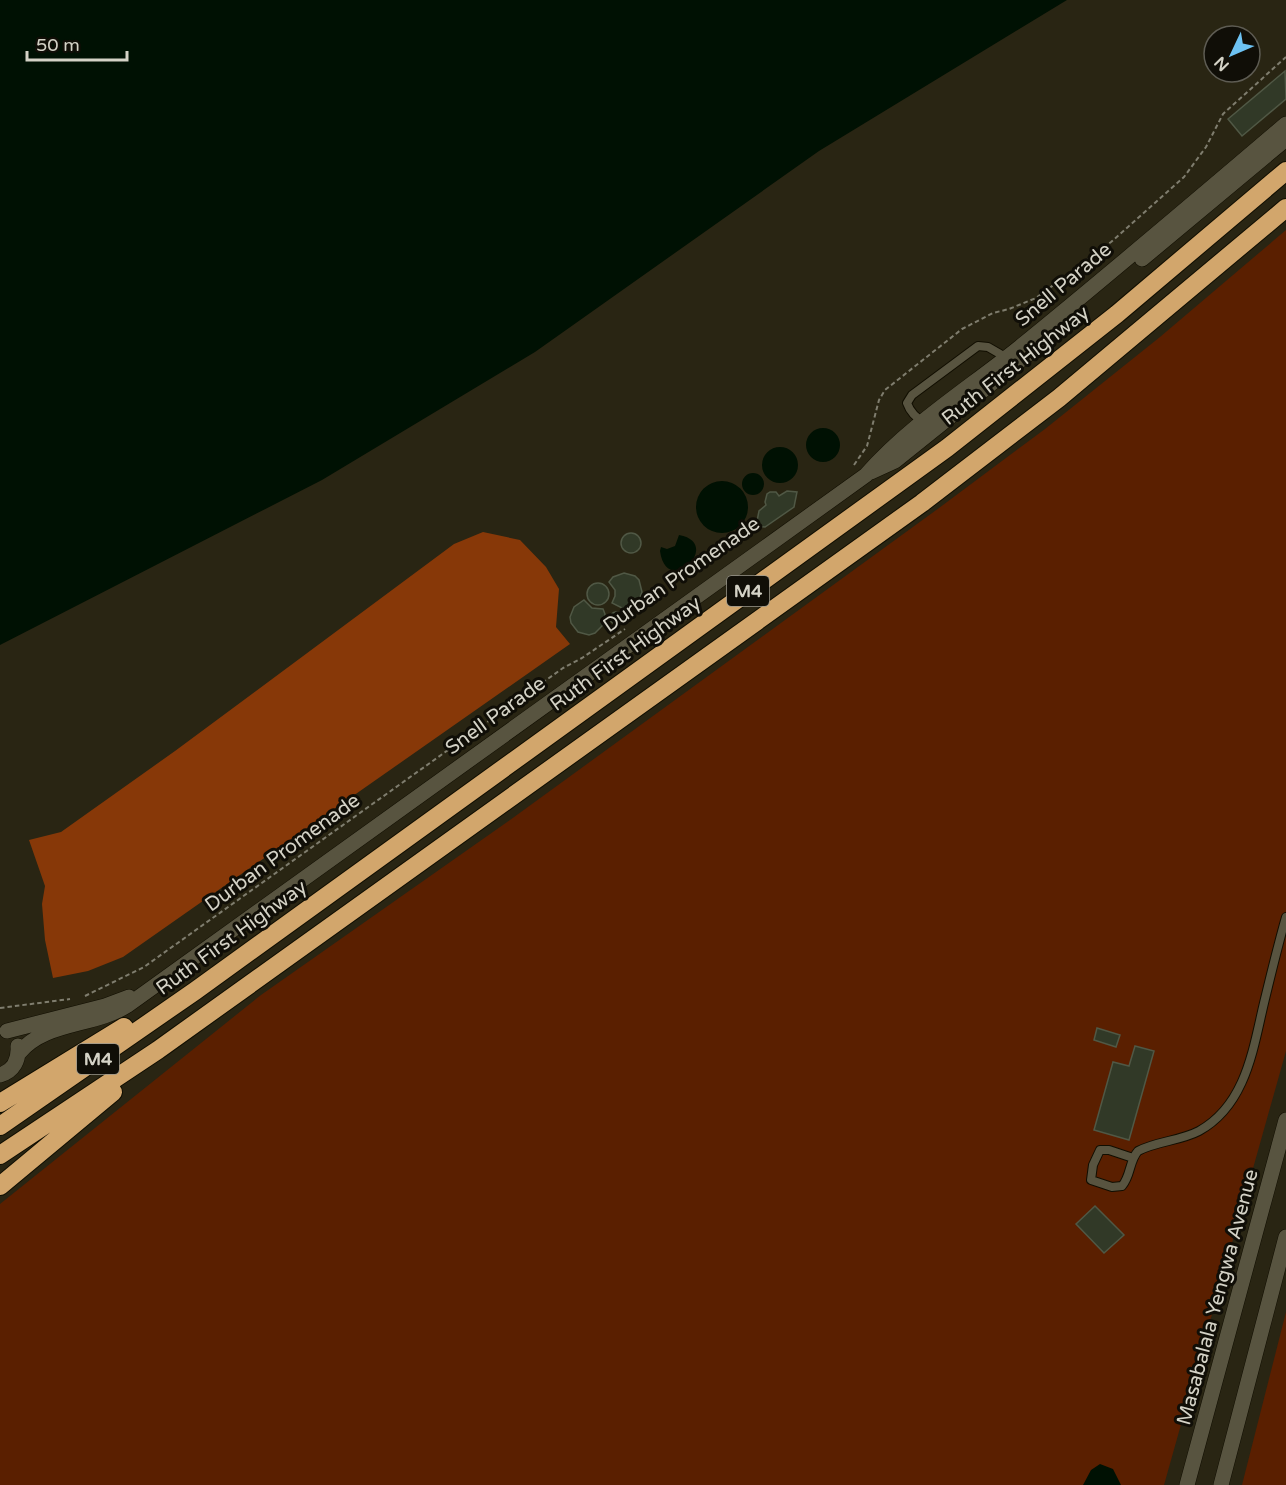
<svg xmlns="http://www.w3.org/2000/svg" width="1286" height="1485" viewBox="0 0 1286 1485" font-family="'Varela Round',sans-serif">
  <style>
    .green { fill: #5a1f00 }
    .forest { fill: #873808 }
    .water { fill: #001103 }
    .building { fill: #313927; stroke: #505845; stroke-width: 1.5 }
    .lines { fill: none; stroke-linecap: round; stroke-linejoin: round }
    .lane-casing { stroke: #110e01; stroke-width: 10 }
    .street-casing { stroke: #110e01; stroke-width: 16 }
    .secondary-casing { stroke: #110e01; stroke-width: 16 }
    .highway-casing { stroke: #110e01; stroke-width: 20 }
    .path { stroke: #7f7d6e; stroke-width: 2; stroke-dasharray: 4.5 3; stroke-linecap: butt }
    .lane { stroke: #585440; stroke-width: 8 }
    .street { stroke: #585440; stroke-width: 15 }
    .secondary { stroke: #585440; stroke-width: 15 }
    .highway { stroke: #d2a66c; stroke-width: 18 }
    .labels { text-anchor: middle; stroke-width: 6; stroke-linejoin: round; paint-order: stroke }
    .shield { fill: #100e07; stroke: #99978d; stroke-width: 1.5 }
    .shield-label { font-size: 18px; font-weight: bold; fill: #d4d2c6 }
    .street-label { font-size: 20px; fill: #d4d2c6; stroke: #100e07 }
  </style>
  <rect width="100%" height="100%" fill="#292513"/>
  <path class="green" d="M 1286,230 L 1286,1051 L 1164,1485 L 0,1485 L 0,1204 L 261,995 L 510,820 L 939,508 L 1045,429 L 1160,337 Z
    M 1286,1312 L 1286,1485 L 1242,1485 Z"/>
  <path class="forest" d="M 483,532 L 520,540 L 546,567 L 559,589 L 556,627 L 570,644 L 123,957 L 88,971 L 53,978 L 45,940 L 42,904 L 45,886 L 29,840 L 61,832 L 175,751 L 454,544 Z"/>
  <path class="water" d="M 0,0 L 1067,0 L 819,151 L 535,352 L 322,480 L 0,645 Z
    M806 445a17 17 0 1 1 34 0a17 17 0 1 1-34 0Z
    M762 465a18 18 0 1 1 36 0a18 18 0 1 1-36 0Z
    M742 484a11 11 0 1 1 22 0a11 11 0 1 1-22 0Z
    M696 507a26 26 0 1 1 52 0a26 26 0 1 1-52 0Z
    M 679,535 C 724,543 667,600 660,551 L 661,547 L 667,549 L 675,546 Z
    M 1100,1464 L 1113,1469 L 1121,1485 L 1083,1485 L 1091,1470 Z"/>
  <path class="building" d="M 1285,71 L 1286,99 L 1242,136 L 1228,119 Z
    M 787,491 L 797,492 L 794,507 L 765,527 L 756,526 L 759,511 L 766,505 L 765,502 L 767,494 L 770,492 L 776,492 L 779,496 Z
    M621 543a10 10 0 1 1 20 0a10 10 0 1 1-20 0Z
    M 624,573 L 635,576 L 639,580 L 642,592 L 638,602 L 628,608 L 622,608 L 612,603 L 615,596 L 615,590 L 609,582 L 613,577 Z
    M587 594a11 11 0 1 1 22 0a11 11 0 1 1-22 0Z
    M 584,600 L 592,608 L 603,609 L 605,614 L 603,625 L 595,633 L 589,635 L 578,632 L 571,623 L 570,617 L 574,607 Z
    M610 618a6 6 0 1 1 12 0a6 6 0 1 1-12 0Z
    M 1097,1028 L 1120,1035 L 1116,1047 L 1094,1040 Z
    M 1135,1046 L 1154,1051 L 1129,1140 L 1094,1130 L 1113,1062 L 1129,1066 Z
    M 1095,1206 L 1124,1235 L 1104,1253 L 1076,1224 Z"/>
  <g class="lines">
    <defs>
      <path id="lane" d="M 925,423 C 916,418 910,412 907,403 L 912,395 L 978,346 L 988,347 L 1007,358
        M 1133,1158 L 1109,1150 L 1100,1150 L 1093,1165 L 1091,1180 L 1112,1187 L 1122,1186 C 1131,1176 1129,1161 1138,1151 C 1157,1141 1180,1141 1199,1131 C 1246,1105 1253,1049 1264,1003 C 1271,974 1278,945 1286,917"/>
      <path id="street" d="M 1142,259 L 1286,139
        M 871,472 L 895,461 L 1059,329
        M 7,1031 L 105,1006 L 129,997
        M 19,1053 C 45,1021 94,1027 128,1005 L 866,475 C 911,424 968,389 1020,347 C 1110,274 1198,199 1286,124
        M 0,1075 C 14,1071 19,1060 18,1046"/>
      <path id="secondary" d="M 1187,1485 L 1286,1120
        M 1221,1485 L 1286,1237"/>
      <path id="highway" d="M 0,1103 L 124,1027
        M 0,1126 L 195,991 L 947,448 L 1117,314 L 1286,171
        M 0,1155 L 158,1050 L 922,503 L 1059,398 L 1286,208
        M 0,1186 L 113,1092"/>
    </defs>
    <use href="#lane" class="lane-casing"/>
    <use href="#street" class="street-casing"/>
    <use href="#secondary" class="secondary-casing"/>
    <use href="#highway" class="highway-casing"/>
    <path class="path" d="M 854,465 L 867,446 L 879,400 L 885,390 L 962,329 L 993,313 L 1009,309 L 1036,298 L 1111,242 L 1184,177 L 1206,147 L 1223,114 L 1286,57
      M 85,996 L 144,967 L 563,668 L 582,658 L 625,629
      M 0,1008 L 70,999"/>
    <use href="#lane" class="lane"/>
    <use href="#street" class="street"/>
    <use href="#secondary" class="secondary"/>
    <use href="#highway" class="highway"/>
  </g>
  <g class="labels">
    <g class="shield">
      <rect x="727" y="576" width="42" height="30" rx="4.5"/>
      <rect x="77" y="1044" width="42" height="30" rx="4.5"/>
    </g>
    <g class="shield-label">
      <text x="748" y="597">M4</text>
      <text x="98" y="1065">M4</text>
    </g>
    <g class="street-label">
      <text transform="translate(1063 284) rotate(-40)" y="7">Snell Parade</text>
      <text transform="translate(1015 365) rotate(-38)" y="7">Ruth First Highway</text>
      <text transform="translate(681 574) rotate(-35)" y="7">Durban Promenade</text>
      <text transform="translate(625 653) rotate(-36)" y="7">Ruth First Highway</text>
      <text transform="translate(495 715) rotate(-36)" y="7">Snell Parade</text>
      <text transform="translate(282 852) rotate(-36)" y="7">Durban Promenade</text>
      <text transform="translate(231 937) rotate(-36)" y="7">Ruth First Highway</text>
      <text transform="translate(1217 1297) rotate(-75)" y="7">Masabalala Yengwa Avenue</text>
    </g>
  </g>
  <g transform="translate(1232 54) rotate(226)"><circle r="28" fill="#100e07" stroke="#5e5c53" stroke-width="1.5"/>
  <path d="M0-4.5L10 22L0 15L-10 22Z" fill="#6dc2f3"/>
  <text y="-9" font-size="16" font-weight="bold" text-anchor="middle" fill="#d4d2c6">N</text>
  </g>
  <path d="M27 51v9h100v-9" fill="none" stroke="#d4d2c6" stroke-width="3"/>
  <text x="36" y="51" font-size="18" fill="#d4d2c6" stroke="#100e07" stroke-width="4.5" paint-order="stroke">50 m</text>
</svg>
